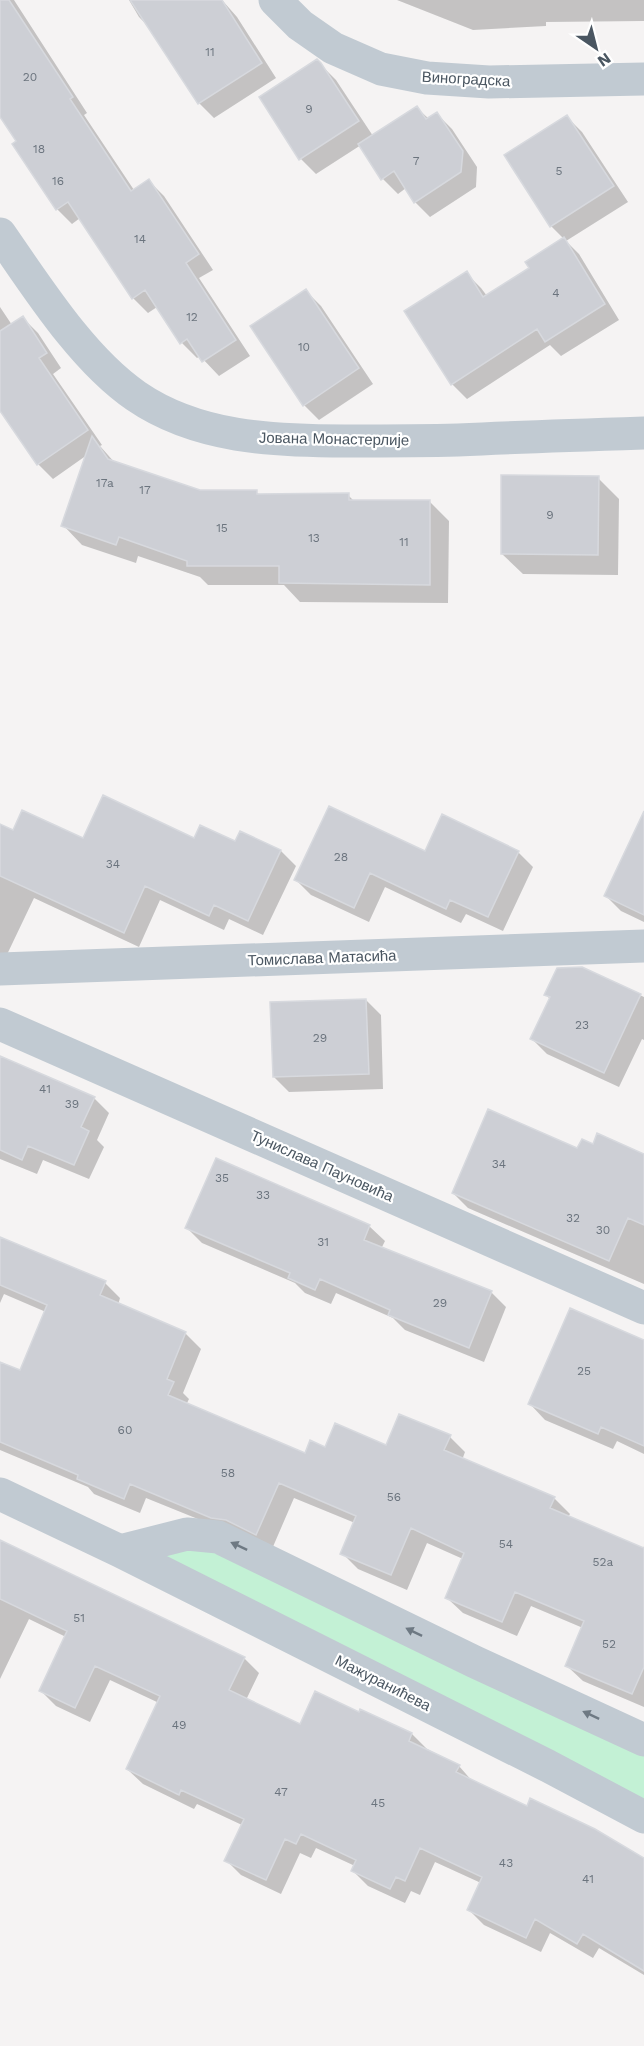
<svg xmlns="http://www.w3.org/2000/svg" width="644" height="2046" viewBox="0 0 644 2046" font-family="'Work Sans',sans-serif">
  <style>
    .green { fill: #c3f1d5 }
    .shadow { fill: #0003 }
    .building { fill: #cdcfd5; stroke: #d7d9de; stroke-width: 1.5 }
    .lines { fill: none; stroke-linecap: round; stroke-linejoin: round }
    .street { stroke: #c1cad2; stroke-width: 33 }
    .oneway { fill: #6e7983 }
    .labels { text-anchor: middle; stroke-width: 4.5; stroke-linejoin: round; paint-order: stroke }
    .number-label { font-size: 12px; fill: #6b747e }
    .street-label { font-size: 15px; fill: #4a5661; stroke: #fff }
  </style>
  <rect width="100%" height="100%" fill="#f5f3f3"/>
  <path class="green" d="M 189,1541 L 644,1747 L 644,1809 L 138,1553 Z"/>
  <path class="shadow" d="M 0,0 L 14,0 L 87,113 L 84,115 L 134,190 L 149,181 L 164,196 L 213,270 L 199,278 L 250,356 L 219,376 L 200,356 L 197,358 L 182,343 L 157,307 L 148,313 L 133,298 L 80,218 L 72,224 L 57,209 L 18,141 L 0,114 Z
    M 129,0 L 222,0 L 237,17 L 276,78 L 214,118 L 199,103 L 150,28 L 139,17 Z
    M 397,0 L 644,0 L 644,21 L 546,22 L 546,26 L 473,30 Z
    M 320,64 L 336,80 L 373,136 L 417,108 L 429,119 L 437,114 L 452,129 L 477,167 L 476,187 L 430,217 L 415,202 L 406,188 L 398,194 L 383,179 L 361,145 L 316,174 L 301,159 Z
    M 567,117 L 582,132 L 628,202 L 566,241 L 579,254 L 619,320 L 561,356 L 550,345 L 467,399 L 452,384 L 466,273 L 481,288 L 487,296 L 531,268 L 564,239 L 551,226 Z
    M 306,291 L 321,306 L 373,384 L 319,420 L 304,405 Z
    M 0,307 L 12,325 L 23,318 L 38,333 L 61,368 L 53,374 L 102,445 L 100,446 L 115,463 L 199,491 L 256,492 L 260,495 L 348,495 L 355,502 L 430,502 L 449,521 L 448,603 L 300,602 L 284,585 L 208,585 L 200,577 L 138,556 L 136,563 L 82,545 L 63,525 L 87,455 L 53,479 L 38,464 L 0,408 Z
    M 598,478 L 619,499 L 618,575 L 523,574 L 502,554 Z
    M 0,825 L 13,832 L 84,840 L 195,840 L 236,843 L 241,833 L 281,851 L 296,866 L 263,935 L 229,919 L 224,930 L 160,900 L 139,947 L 34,898 L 2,965 L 0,964 Z
    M 644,842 L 644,922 L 621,911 L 606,896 Z
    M 518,852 L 533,867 L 503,931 L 466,914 L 461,923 L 385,887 L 369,922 L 311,895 L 296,880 L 425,853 Z
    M 582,968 L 644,997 L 644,1040 L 642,1039 L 619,1087 L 547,1054 L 532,1039 L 550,999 L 546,995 Z
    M 366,1000 L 381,1015 L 383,1089 L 289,1092 L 274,1077 Z
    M 0,1058 L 94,1098 L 109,1113 L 97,1140 L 104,1147 L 89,1179 L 43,1160 L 37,1174 L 0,1159 Z
    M 594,1146 L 644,1154 L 644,1284 L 468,1208 L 453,1193 Z
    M 217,1160 L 369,1226 L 385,1241 L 381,1249 L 491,1292 L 506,1307 L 484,1362 L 405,1330 L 393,1318 L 336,1293 L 331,1304 L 305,1293 L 295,1283 L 202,1243 L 187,1228 Z
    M 0,1257 L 105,1283 L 120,1298 L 118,1305 L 185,1333 L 201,1349 L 183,1393 L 189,1399 L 186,1405 L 305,1455 L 326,1449 L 387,1447 L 450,1437 L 465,1452 L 462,1460 L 554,1498 L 570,1514 L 568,1517 L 643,1549 L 644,1546 L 644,1707 L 583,1681 L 567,1666 L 583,1628 L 531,1606 L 517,1636 L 463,1613 L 447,1598 L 463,1559 L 427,1543 L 407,1590 L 358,1569 L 342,1553 L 355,1523 L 294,1498 L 272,1549 L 146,1498 L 140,1513 L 94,1494 L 88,1487 L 0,1450 L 0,1364 L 20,1372 L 46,1312 L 4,1294 L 0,1303 Z
    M 644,1342 L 644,1454 L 617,1441 L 613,1449 L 545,1420 L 530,1404 Z
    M 0,1543 L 244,1658 L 259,1673 L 246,1700 L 301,1726 L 360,1714 L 361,1711 L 412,1734 L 427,1749 L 459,1766 L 473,1782 L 644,1860 L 644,1975 L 599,1948 L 593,1958 L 550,1933 L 541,1952 L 484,1925 L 469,1910 L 481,1883 L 435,1862 L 420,1895 L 411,1891 L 405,1903 L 368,1886 L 353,1871 L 355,1866 L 316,1848 L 311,1858 L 300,1853 L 281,1894 L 241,1875 L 226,1860 L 242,1825 L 197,1804 L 194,1809 L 143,1784 L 127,1769 L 159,1703 L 110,1680 L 90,1722 L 56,1706 L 41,1691 L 66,1637 L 29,1619 L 0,1679 Z"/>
  <path class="building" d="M 0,0 L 9,0 L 73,97 L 70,99 L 131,191 L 149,179 L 199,254 L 186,263 L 236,340 L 202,362 L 187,339 L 180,344 L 145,290 L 132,299 L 68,202 L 56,210 L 12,144 L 16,141 L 0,117 Z
    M 130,0 L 222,0 L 262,63 L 198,104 Z
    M 317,59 L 321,63 L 359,121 L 299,160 L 259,97 Z
    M 417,106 L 426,119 L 437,112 L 463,151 L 461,172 L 414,203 L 394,171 L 381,180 L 358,144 Z
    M 567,115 L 614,186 L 550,227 L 504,155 Z
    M 564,237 L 605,304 L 545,342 L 537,329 L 451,385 L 404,311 L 467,271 L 483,297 L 529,268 L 525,262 Z
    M 306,289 L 359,368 L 303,406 L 250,326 Z
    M 23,316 L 47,353 L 39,358 L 88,430 L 37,465 L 0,411 L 0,331 Z
    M 92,436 L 108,459 L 200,490 L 257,490 L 257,494 L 349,493 L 349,500 L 430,500 L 430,585 L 279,583 L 279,566 L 187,566 L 187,561 L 119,537 L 116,545 L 61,526 Z
    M 501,475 L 599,476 L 598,555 L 501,554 Z
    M 103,795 L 194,838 L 200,825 L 235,841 L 240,831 L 281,850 L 248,921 L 214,905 L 209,916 L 145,886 L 124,933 L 0,876 L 0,824 L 13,830 L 22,810 L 83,838 Z
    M 329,806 L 425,851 L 442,814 L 519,851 L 488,917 L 450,900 L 446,909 L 370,873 L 354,908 L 294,880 Z
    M 644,811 L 644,915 L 604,896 Z
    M 582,967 L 641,994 L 604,1073 L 530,1039 L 550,997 L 544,995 L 557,968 Z
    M 366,999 L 369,1074 L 273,1077 L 270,1002 Z
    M 0,1056 L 95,1097 L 81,1127 L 89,1131 L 74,1165 L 28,1146 L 22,1160 L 0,1150 Z
    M 488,1109 L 577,1148 L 582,1139 L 593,1144 L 597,1133 L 644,1154 L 644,1225 L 628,1218 L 609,1261 L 452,1193 Z
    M 216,1158 L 370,1225 L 364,1240 L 492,1291 L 469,1348 L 388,1315 L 390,1310 L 320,1279 L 315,1290 L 288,1278 L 290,1273 L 185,1228 Z
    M 0,1237 L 106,1281 L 100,1295 L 186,1332 L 167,1379 L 174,1382 L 168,1395 L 305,1453 L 310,1440 L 325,1447 L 335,1423 L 386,1445 L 399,1414 L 451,1435 L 444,1450 L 555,1497 L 550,1508 L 644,1548 L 644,1667 L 632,1694 L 565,1666 L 584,1621 L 515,1592 L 502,1622 L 445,1598 L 464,1553 L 411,1528 L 391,1575 L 340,1554 L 356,1516 L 279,1483 L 256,1535 L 226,1520 L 211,1518 L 130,1484 L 124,1499 L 77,1479 L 78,1475 L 0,1442 L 0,1362 L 20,1370 L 47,1305 L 0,1285 Z
    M 570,1308 L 644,1340 L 644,1446 L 601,1427 L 598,1434 L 528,1404 Z
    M 0,1540 L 245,1657 L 229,1690 L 300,1724 L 315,1691 L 359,1712 L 360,1709 L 412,1733 L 409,1741 L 460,1765 L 456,1772 L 527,1806 L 530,1798 L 595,1829 L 644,1858 L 644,1971 L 583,1934 L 577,1944 L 535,1919 L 526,1938 L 467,1910 L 482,1877 L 420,1848 L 405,1881 L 396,1877 L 390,1889 L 351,1871 L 356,1860 L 301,1834 L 296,1844 L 285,1839 L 266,1880 L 224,1861 L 244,1819 L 181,1790 L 179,1795 L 126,1769 L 160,1696 L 95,1666 L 75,1708 L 39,1691 L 67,1631 L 0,1599 Z"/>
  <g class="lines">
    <path class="street" d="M 275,0 L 300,25 L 333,48 L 381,69 L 427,78 L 489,82 L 644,79
      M 0,234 C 37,287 82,359 136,396 C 197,438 274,441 345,441 C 383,441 421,441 458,440 C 520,437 582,435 644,433
      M 0,969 L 644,946
      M 0,1024 L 644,1308
      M 0,1494 L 120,1551 L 548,1766 L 644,1817
      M 120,1551 L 187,1534 L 218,1537 L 475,1662 L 644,1740"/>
  </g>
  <defs><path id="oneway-solid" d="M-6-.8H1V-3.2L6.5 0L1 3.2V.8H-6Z" transform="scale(1.5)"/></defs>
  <g class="oneway">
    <use href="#oneway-solid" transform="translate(239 1546) rotate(-155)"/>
    <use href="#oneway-solid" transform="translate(414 1632) rotate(-154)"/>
    <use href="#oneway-solid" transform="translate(591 1715) rotate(-155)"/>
  </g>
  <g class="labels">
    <g class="number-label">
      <text x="210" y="56">11</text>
      <text x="30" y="81">20</text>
      <text x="309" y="113">9</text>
      <text x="39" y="153">18</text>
      <text x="416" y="165">7</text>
      <text x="559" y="175">5</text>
      <text x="58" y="185">16</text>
      <text x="140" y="243">14</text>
      <text x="556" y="297">4</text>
      <text x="192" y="321">12</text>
      <text x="304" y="351">10</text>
      <text x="105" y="487">17a</text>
      <text x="145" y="494">17</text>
      <text x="550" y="519">9</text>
      <text x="222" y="532">15</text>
      <text x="314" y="542">13</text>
      <text x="404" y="546">11</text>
      <text x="341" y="861">28</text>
      <text x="113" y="868">34</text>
      <text x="582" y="1029">23</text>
      <text x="320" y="1042">29</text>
      <text x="45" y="1093">41</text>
      <text x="72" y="1108">39</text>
      <text x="499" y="1168">34</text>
      <text x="222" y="1182">35</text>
      <text x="263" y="1199">33</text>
      <text x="573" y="1222">32</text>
      <text x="603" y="1234">30</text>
      <text x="323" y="1246">31</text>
      <text x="440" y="1307">29</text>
      <text x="584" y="1375">25</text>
      <text x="125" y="1434">60</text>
      <text x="228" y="1477">58</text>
      <text x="394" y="1501">56</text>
      <text x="506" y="1548">54</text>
      <text x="603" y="1566">52a</text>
      <text x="79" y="1622">51</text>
      <text x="609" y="1648">52</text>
      <text x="179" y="1729">49</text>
      <text x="281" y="1796">47</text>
      <text x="378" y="1807">45</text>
      <text x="506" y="1867">43</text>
      <text x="588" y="1883">41</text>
    </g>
    <g class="street-label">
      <text transform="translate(466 79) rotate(3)" y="5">Виноградска</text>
      <text transform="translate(334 439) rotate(1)" y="5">Јована Монастерлије</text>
      <text transform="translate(322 958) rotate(-2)" y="5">Томислава Матасића</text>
      <text transform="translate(322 1166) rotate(24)" y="5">Тунислава Пауновића</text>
      <text transform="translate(383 1683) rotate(27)" y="5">Мажуранићева</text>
    </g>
  </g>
  <g transform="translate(596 48) rotate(145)" stroke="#ffffff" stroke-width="4.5" paint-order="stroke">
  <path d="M0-4.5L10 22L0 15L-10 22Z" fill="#4a5661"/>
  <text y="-9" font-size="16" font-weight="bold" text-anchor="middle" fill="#4a5661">N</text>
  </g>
</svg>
